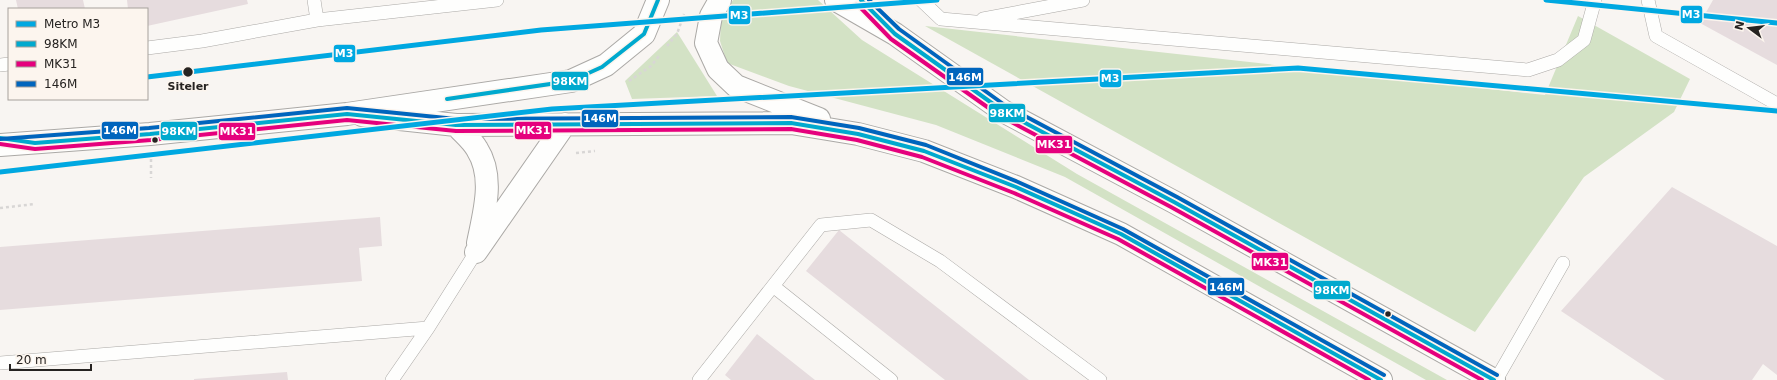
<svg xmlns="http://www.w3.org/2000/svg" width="1777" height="380" viewBox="0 0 1777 380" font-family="'DejaVu Sans',sans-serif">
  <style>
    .green { fill: #d3e2c5 }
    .building { fill: #e6dcde }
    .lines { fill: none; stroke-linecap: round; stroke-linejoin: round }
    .service-casing { stroke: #aba9a6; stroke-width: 14 }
    .tertiary-casing { stroke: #aba9a6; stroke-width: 24 }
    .primary-casing { stroke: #aba9a6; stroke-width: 24 }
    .path { stroke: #d8d6d5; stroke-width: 2.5; stroke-dasharray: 3 3; stroke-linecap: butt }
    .service { stroke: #fefefd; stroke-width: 13 }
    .tertiary { stroke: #fefefd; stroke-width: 22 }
    .primary { stroke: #fefefd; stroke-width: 22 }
    .bus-1-casing { stroke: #fcf5ee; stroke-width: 7 }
    .bus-2-casing { stroke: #fcf5ee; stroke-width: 7 }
    .bus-3-casing { stroke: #fcf5ee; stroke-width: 7 }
    .bus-1 { stroke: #00a9ce; stroke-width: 4 }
    .bus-2 { stroke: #e5007d; stroke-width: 4 }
    .bus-3 { stroke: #0065bd; stroke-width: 4 }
    .metro-1-casing { stroke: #fcf5ee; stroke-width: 8 }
    .metro-1 { stroke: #00a8e1; stroke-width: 5 }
    .stop-dot { fill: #262321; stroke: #fcf5ee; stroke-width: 1.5 }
    .labels { text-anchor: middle; stroke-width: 3; stroke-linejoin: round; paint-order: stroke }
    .stop-label { font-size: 11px; font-weight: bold; fill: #262321; stroke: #fcf5ee }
    .line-badge { stroke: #fcf5ee; stroke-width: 1.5 }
    .badge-label { font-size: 11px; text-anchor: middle; font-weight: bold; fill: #fff }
  </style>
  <rect width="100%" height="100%" fill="#f8f5f2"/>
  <path class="green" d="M 733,0 L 818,0 L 862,40 L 1077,174 L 1447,380 L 1426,380 L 1065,177 L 936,125 L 789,86 L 727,63 L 720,41 L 721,20 Z
    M 1578,16 L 1690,79 L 1674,112 L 1584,177 L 1475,332 L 925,26 L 1545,95 Z
    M 677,32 L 717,96 L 632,99 L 625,81 Z"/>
  <path class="building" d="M 16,0 L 83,0 L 85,9 L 18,9 Z
    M 127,0 L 247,0 L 248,4 L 147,26 L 147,9 L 128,9 Z
    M 1713,0 L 1777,0 L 1777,65 L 1700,23 Z
    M 1672,187 L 1777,246 L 1777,375 L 1763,364 L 1752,380 L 1665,380 L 1561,311 Z
    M 380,217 L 382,246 L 359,248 L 362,281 L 0,310 L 0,247 Z
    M 839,230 L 1029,380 L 945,380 L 806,271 Z
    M 757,334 L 815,380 L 731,380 L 725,375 Z
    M 287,372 L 288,380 L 194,380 L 194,379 Z"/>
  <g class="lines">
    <defs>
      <path id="service" d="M 314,0 L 317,20 L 497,0
        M 921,0 L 941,19 L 1528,70 L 1558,60 L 1584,40 L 1595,0
        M 1648,0 L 1656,36 L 1777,104
        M 983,19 L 1083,0
        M 147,48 L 202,41 L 317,20
        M 0,65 L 9,64
        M 773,286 L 891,380
        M 0,363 L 428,328
        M 392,380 L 428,328 L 476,252
        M 699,380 L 821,225 L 871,220 L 940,261 L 1100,380
        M 1496,380 L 1563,263"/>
      <path id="tertiary" d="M 720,0 L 711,16 L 706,43 L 718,69 L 736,86 L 819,119
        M 836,0 L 895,34 L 1003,111 L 1174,202 L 1494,380
        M 362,115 L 456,125 L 791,123 L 858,134 L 924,151 L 1016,187 L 1121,234 L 1381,380
        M 456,125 C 463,133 472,140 477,149 C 495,177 484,213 478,243
        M 476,252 L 565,124"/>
      <path id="primary" d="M 0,145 L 150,134 L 347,114 L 571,81 L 606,65 L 644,34 L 658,0"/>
    </defs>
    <use href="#service" class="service-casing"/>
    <use href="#tertiary" class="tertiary-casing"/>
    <use href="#primary" class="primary-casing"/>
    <path class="path" d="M 667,46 L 677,34 L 684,14
      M 629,81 L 651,66 L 659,56
      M 576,153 L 595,151
      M 151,159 L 151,178
      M 0,208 L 35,204"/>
    <use href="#service" class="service"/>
    <use href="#tertiary" class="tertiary"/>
    <use href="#primary" class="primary"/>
    <defs>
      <path id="bus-1" d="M 861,0 L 895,34 L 1003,111 L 1174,202 L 1494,380
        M 447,99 L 571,81 L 602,67 L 644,34 L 658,0
        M 0,138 L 35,143 L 150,134 L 347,114 L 456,125 L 791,123 L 858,134 L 924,151 L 1016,187 L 1121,234 L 1381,380"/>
      <path id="bus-2" d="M 857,4 L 891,39 L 1000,116 L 1171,207 L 1482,380
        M 0,144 L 35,149 L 151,140 L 347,120 L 456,131 L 791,129 L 857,140 L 922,157 L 1014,193 L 1118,239 L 1369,380"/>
      <path id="bus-3" d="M 869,0 L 899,29 L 1006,106 L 1177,197 L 1497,375
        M 0,139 L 149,128 L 347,108 L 456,119 L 791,117 L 859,128 L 926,145 L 1018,182 L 1123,229 L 1384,375"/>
    </defs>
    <use href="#bus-1" class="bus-1-casing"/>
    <use href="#bus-2" class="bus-2-casing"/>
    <use href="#bus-3" class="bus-3-casing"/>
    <use href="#bus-1" class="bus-1"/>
    <use href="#bus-2" class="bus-2"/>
    <use href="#bus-3" class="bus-3"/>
    <defs>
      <path id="metro-1" d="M 1546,0 L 1777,23
        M 147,77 L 541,30 L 937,0
        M 0,172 L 552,109 L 1298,68 L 1777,111"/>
    </defs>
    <use href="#metro-1" class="metro-1-casing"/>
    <use href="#metro-1" class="metro-1"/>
  </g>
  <g class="stop-dot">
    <circle cx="188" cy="72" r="5.5"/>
    <circle cx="155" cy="140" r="3.5"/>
    <circle cx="1388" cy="314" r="3.5"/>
  </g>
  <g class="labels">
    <g class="stop-label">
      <text x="188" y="90">Siteler</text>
    </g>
  </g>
  <g class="line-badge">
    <rect x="1680" y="5" width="23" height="19" rx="4" fill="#00a8e1"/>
    <rect x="728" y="5" width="23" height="20" rx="4" fill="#00a8e1"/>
    <rect x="333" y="44" width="23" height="19" rx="4" fill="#00a8e1"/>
    <rect x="946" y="67" width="38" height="19" rx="4" fill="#0065bd"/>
    <rect x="1099" y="69" width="23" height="19" rx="4" fill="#00a8e1"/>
    <rect x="551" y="71" width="38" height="20" rx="4" fill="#00a9ce"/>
    <rect x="988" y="103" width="38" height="20" rx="4" fill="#00a9ce"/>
    <rect x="581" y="109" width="38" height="19" rx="4" fill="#0065bd"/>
    <rect x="101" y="121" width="38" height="19" rx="4" fill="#0065bd"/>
    <rect x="514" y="121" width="38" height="19" rx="4" fill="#e5007d"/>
    <rect x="160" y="121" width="38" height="20" rx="4" fill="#00a9ce"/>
    <rect x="218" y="122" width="38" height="19" rx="4" fill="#e5007d"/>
    <rect x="1035" y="135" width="38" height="19" rx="4" fill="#e5007d"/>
    <rect x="1251" y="252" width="38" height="19" rx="4" fill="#e5007d"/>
    <rect x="1207" y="277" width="38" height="19" rx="4" fill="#0065bd"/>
    <rect x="1313" y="280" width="38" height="20" rx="4" fill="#00a9ce"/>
  </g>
  <g class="badge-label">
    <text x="1691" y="18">M3</text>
    <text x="739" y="19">M3</text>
    <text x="344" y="57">M3</text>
    <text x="965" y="81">146M</text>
    <text x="1110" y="82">M3</text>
    <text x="570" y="85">98KM</text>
    <text x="1007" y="117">98KM</text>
    <text x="600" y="122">146M</text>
    <text x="120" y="134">146M</text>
    <text x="533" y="134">MK31</text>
    <text x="179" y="135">98KM</text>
    <text x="237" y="135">MK31</text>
    <text x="1054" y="148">MK31</text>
    <text x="1270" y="266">MK31</text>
    <text x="1226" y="291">146M</text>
    <text x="1332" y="294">98KM</text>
  </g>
  <rect x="8" y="8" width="140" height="92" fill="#fcf5ee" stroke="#a6a19c"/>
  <rect x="16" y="21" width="20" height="6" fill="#00a8e1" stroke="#a6a19c"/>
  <text x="44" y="28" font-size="12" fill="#262321">Metro M3</text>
  <rect x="16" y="41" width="20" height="6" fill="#00a9ce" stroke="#a6a19c"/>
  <text x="44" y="48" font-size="12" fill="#262321">98KM</text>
  <rect x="16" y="61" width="20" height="6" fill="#e5007d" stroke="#a6a19c"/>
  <text x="44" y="68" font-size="12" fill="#262321">MK31</text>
  <rect x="16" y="81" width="20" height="6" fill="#0065bd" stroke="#a6a19c"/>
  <text x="44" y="88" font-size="12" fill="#262321">146M</text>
  <g transform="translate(1749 28) rotate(285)" stroke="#fcf5ee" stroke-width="3" paint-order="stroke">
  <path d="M0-3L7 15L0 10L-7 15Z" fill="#262321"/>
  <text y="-6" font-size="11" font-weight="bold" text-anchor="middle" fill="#262321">N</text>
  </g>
  <path d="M10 364v6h81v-6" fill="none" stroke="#262321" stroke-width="2"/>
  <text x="16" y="364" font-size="12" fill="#262321" stroke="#fcf5ee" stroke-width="3" paint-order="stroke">20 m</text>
</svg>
